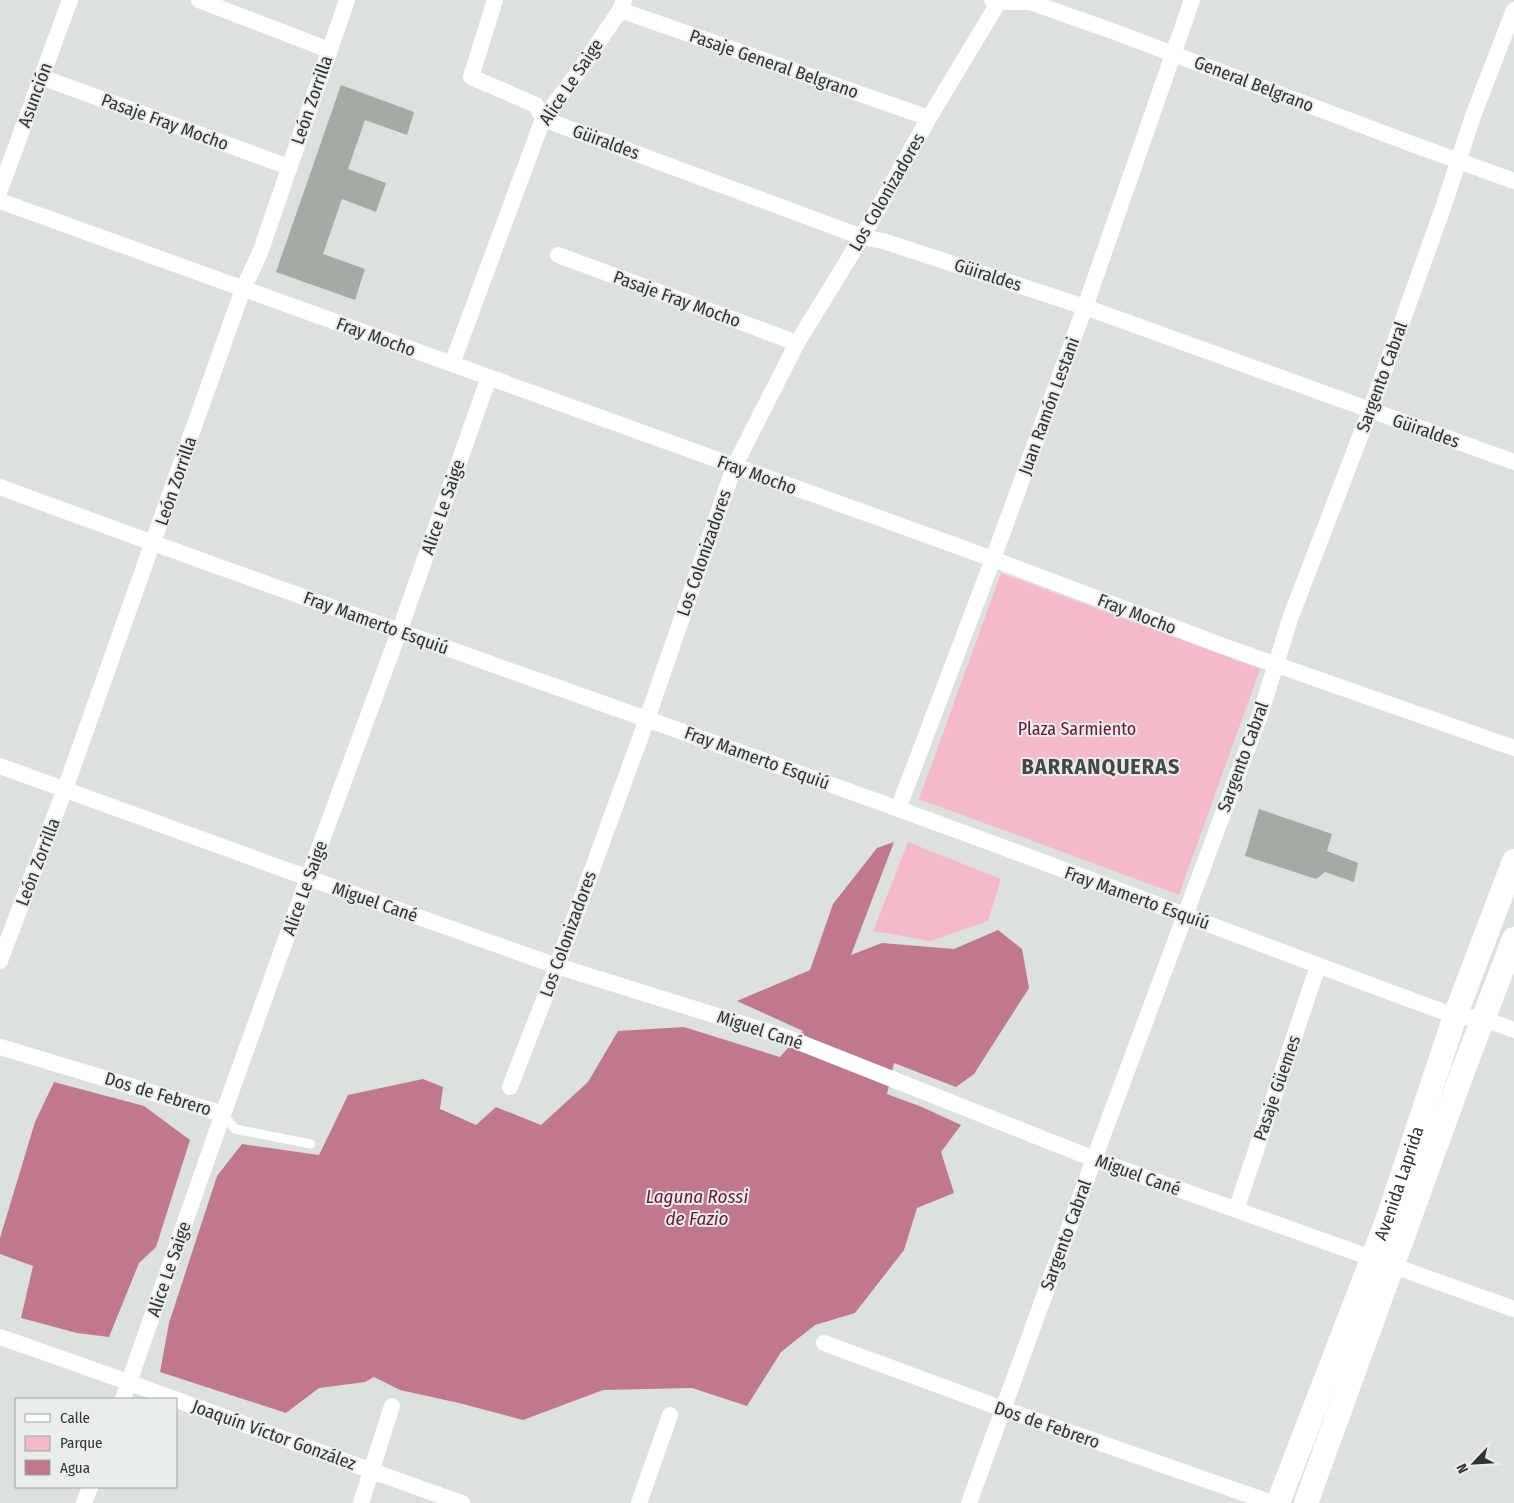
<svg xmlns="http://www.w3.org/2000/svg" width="1514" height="1503" viewBox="0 0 1514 1503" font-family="'Fira Sans Condensed',sans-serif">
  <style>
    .green { fill: #f5bac8 }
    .water { fill: #c0798c }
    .building { fill: #a6aaa5 }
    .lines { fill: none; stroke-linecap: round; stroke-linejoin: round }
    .service { stroke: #fff; stroke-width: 9 }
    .minor { stroke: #fff; stroke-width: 16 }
    .secondary { stroke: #fff; stroke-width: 24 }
    .labels { text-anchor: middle; stroke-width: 4; stroke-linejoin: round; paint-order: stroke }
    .street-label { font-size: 18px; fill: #323332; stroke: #eaeeea }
    .park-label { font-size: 18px; fill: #6b1536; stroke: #eaeeea }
    .water-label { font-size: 19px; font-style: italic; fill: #6c1637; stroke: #eaeeea }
    .district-label { font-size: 22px; font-weight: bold; letter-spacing: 1px; fill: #444743; stroke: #eaeeea }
  </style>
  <rect width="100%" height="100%" fill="#dde1dd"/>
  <path class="green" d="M 1001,573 L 1260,669 L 1179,895 L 919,799 Z
    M 908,842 L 1001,879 L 988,921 L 931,941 L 873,931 Z"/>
  <path class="water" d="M 894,842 L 851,955 L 882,943 L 954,949 L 998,930 L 1022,949 L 1029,988 L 974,1074 L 956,1087 L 894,1063 L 887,1094 L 922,1107 L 961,1125 L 941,1152 L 954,1193 L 917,1208 L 904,1250 L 855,1313 L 815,1325 L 781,1352 L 747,1406 L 692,1388 L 603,1390 L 523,1420 L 459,1403 L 400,1390 L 374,1377 L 365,1382 L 319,1388 L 286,1413 L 160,1372 L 169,1323 L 217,1176 L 242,1144 L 319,1155 L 348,1095 L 423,1079 L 443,1087 L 440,1109 L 476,1125 L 496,1107 L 541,1125 L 588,1082 L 618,1031 L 684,1027 L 780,1057 L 803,1031 L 737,1001 L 810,970 L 833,904 L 877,848 Z
    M 54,1082 L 144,1106 L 190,1140 L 156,1247 L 139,1263 L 109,1337 L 77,1333 L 21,1318 L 33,1266 L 0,1254 L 0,1238 L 35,1122 Z"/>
  <path class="building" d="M 341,85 L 414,112 L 407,135 L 365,120 L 348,169 L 386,183 L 376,212 L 342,199 L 323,254 L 365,269 L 355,300 L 276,272 Z
    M 1259,809 L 1332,834 L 1327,851 L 1358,863 L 1354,882 L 1325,872 L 1316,879 L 1245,856 Z"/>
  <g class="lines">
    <path class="service" d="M 223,1114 L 235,1129 L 311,1144"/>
    <path class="minor" d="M 199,0 L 329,50
      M 495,0 L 471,77 L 536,105 L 543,119 L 862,237 L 883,241 L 1085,307 L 1514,462
      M 992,0 L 999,2 L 1030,2 L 1115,32 L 1412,144 L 1514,181
      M 620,10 L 929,118
      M 41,77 L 289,167
      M 0,190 L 70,0
      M 0,201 L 993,559 L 1223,646 L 1514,748
      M 558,255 L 797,343
      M 452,364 L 543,119 L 582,67 L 620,10 L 624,0
      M 0,487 C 297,597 596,700 893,807 C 1081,875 1267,947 1455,1016 L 1484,1019 L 1514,1030
      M 0,766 L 308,878 L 557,966 L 791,1039 L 1094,1159 L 1514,1309
      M 898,809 L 993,559 L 1085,307 L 1192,0
      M 0,961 L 65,789 L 243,289 L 260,253 L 347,0
      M 0,1047 L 223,1114
      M 510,1087 L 557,966 L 647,719 L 734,467 L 797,343 L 862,237 L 929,118 L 1000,0
      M 1236,1210 L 1318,966
      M 0,1337 C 155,1390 308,1449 462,1503
      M 824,1343 L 1003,1409 L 1272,1503
      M 123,1399 L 223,1114 L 308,878 L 399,632 L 489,377
      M 84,1503 L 90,1487
      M 361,1503 L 392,1406
      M 639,1503 L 670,1415
      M 969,1503 L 1094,1159 L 1261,712 L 1291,616 L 1370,411 L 1443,208 L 1473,116 L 1514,10"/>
    <g class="secondary">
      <path id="s1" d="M 1278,1503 L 1388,1218 L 1455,1016 L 1514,861"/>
      <path d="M 1306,1503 L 1466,1063 L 1514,939"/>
    </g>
  </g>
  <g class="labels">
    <g class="street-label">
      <text transform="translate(774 64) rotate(19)" y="6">Pasaje General Belgrano</text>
      <text transform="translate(571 82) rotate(-56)" y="6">Alice Le Saige</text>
      <text transform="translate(1254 84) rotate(21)" y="6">General Belgrano</text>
      <text transform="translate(35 95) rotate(-70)" y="6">Asunción</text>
      <text transform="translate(312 100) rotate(-71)" y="6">León Zorrilla</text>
      <text transform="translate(165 122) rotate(20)" y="6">Pasaje Fray Mocho</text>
      <text transform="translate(606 142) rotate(20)" y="6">Güiraldes</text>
      <text transform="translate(887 192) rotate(-60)" y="6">Los Colonizadores</text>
      <text transform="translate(988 275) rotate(18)" y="6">Güiraldes</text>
      <text transform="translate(677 299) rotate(20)" y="6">Pasaje Fray Mocho</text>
      <text transform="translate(376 337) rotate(20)" y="6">Fray Mocho</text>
      <text transform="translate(1382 377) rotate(-70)" y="6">Sargento Cabral</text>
      <text transform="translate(1049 406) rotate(-70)" y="6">Juan Ramón Lestani</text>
      <text transform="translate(1426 431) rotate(19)" y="6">Güiraldes</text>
      <text transform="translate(757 475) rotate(20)" y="6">Fray Mocho</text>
      <text transform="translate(176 481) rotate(-71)" y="6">León Zorrilla</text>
      <text transform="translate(443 507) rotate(-71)" y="6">Alice Le Saige</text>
      <text transform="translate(704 553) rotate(-71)" y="6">Los Colonizadores</text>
      <text transform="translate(1137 614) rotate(21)" y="6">Fray Mocho</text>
      <text transform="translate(376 623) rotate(20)" y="6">Fray Mamerto Esquiú</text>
      <text transform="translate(1243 757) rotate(-70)" y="6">Sargento Cabral</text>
      <text transform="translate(757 758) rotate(20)" y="6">Fray Mamerto Esquiú</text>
      <text transform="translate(38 862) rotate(-69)" y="6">León Zorrilla</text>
      <text transform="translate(305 888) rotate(-70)" y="6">Alice Le Saige</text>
      <text transform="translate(1137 898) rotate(20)" y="6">Fray Mamerto Esquiú</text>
      <text transform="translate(375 902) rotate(19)" y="6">Miguel Cané</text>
      <text transform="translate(568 934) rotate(-70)" y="6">Los Colonizadores</text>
      <text transform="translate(760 1030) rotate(18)" y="6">Miguel Cané</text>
      <text transform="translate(1277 1088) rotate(-71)" y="6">Pasaje Güemes</text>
      <text transform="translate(158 1094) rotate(17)" y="6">Dos de Febrero</text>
      <text transform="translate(1138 1175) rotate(20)" y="6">Miguel Cané</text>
      <text dy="6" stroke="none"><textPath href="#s1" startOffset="342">Avenida Laprida</textPath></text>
      <text transform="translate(1066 1235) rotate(-70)" y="6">Sargento Cabral</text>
      <text transform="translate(169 1269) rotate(-71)" y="6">Alice Le Saige</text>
      <text transform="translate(1047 1425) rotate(19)" y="6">Dos de Febrero</text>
      <text transform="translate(274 1435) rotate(20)" y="6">Joaquín Víctor González</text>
    </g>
    <g class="park-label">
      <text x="1077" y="735">Plaza Sarmiento</text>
    </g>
    <g class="water-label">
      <text x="697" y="1203">Laguna Rossi<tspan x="697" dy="22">de Fazio</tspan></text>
    </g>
    <g class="district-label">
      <text x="1101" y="774">BARRANQUERAS</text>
    </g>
  </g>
  <rect x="15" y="1398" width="162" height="90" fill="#eaeeea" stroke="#a0a3a0"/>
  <rect x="25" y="1414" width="25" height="8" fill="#ffffff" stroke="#a0a3a0"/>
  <text x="60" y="1423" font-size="15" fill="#323332">Calle</text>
  <rect x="25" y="1436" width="25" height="15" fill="#f5bac8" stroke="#a0a3a0"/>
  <text x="60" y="1448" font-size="15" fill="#323332">Parque</text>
  <rect x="25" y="1460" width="25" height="15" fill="#c0798c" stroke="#a0a3a0"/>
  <text x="60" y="1473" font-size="15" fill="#323332">Agua</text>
  <g transform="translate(1474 1463) rotate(245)" stroke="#eaeeea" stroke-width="4" paint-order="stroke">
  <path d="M0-4L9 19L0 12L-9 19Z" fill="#323332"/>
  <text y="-8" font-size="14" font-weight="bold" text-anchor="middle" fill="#323332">N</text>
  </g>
</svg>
